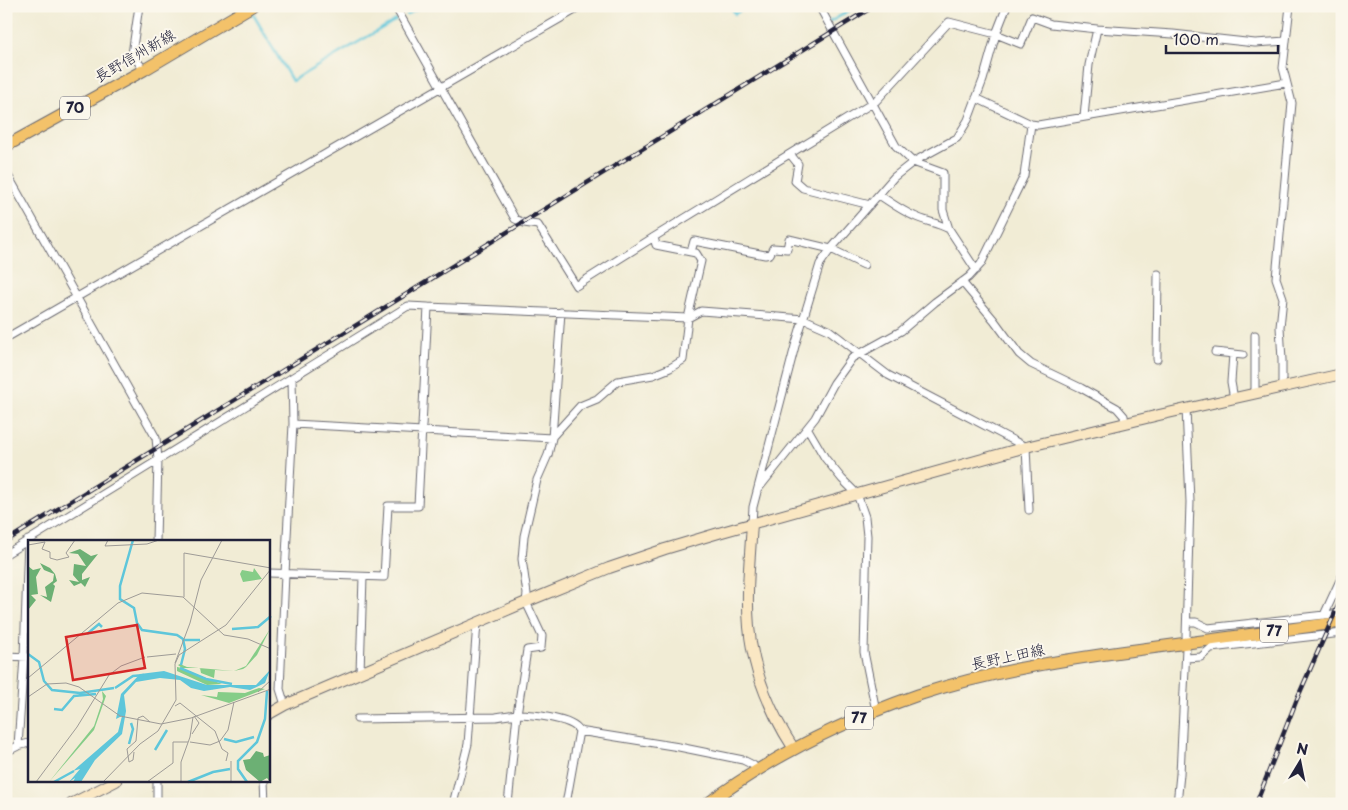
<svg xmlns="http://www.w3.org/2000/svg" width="1348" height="810" viewBox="0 0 1348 810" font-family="'Playpen Sans','Klee One',sans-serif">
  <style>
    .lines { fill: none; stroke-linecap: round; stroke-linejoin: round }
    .stream { stroke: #5ec6da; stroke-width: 2.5 }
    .street-casing { stroke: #6a6971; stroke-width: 9 }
    .secondary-casing { stroke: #6a6971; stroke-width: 12 }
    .primary-casing { stroke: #6a6971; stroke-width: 13 }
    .street { stroke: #fff; stroke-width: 7 }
    .secondary { stroke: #fae7c3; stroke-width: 10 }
    .primary { stroke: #f3c26a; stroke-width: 11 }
    .rail-casing { stroke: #22223b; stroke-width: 4.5 }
    .rail { stroke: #fbf7ec; stroke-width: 2.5; stroke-dasharray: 8; stroke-linecap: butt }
    .labels { text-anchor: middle; stroke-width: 4; stroke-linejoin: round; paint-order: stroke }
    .shield { fill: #fbf7ec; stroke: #636270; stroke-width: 1 }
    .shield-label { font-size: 14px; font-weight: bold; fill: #22223b }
    .street-label { font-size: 15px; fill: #22223b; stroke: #fbf7ec }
    .inset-river { fill: none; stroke: #5ec6da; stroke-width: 2.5 }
    .inset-road { fill: none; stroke: #9e9b97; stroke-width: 1 }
    .view { fill: #d62828; fill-opacity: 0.15; stroke: #d62828; stroke-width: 2.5 }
    .inset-edge { fill: none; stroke: #22223b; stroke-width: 2.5 }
  </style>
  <rect width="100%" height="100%" fill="#fbf7ec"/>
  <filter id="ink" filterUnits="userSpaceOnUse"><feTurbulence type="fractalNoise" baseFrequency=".02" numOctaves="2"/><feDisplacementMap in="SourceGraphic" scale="10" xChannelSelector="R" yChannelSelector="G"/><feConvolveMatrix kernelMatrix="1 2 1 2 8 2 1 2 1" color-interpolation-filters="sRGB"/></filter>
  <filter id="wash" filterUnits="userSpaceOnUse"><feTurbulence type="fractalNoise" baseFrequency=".0096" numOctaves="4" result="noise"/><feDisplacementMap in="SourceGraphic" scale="20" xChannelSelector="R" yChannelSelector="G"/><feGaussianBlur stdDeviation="1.12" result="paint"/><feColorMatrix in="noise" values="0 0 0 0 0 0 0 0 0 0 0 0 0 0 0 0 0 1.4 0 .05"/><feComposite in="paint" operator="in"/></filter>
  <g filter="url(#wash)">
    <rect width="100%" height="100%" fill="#f1ecd5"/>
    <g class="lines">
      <path class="stream" d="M 731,6 L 735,14 L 748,6
        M 253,14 L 292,81 L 396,20
        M 407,15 L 422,6
        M 830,21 L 830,22 L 857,6"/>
    </g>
  </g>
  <g filter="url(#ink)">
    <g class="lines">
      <defs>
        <path id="street" d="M 139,6 L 132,54 L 144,70
          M 395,6 L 515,219 L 524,223 L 538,225 L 576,286 L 654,237 L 876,101 L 949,22 L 996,34 L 1021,44 L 1032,17 L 1051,24 L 1097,29 L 1173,34 L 1255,43 L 1286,41
          M 819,6 L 896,146 L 913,162 L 943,173 L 943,210 L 949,229 L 976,270
          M 976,98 L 1031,124 L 1038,125 L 1286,83
          M 1084,117 L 1089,65 L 1097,29
          M 790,154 L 798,164 L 795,181 L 803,188 L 870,205
          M 6,172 L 156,438 L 158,459 L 156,541
          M 879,195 C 890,202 902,211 914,216 C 926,222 936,222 949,229
          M 691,252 L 694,241 L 765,255 L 770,254 L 773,248 L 787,249 L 789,239 L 831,249 L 864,265
          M 962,282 L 994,320 L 1019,354 L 1031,364 L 1081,388 L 1117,408 L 1124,416 L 1125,424
          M 1255,335 L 1255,394
          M 6,338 L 582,6
          M 1215,352 L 1243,355
          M 1233,354 L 1231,382 L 1234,399
          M 1157,359 L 1158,274
          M 1282,387 L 1282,360 L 1280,327 L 1283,298 L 1276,278 L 1292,103 L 1283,68 L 1290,6
          M 293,424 L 552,438
          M 808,429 L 825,458 L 842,479 L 857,494 L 865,517 L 867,536 L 864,652 L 876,711
          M 552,437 L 580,406 L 597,399 L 618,381 L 653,375 L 670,368 L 683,360 L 688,318 L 701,261 L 696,253 L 656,245 L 654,237
          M 759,488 L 815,418 L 834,383 L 852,358 L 901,331 L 935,302 L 969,277 L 981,264 L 1024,176 L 1031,124
          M 752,523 L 753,507 L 795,346 L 820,264 L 830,250 L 894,177 L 913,162 L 957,138 L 968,120 L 983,80 L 996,34 L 1007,6
          M 6,554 L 408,306 L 428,307
          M 269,573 L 384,577 L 388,506 L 418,506 L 428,307 L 688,318 L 701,311 L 804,319 L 829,330 L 888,375 L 1026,447 L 1029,510
          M 1324,615 L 1342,576
          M 1187,622 L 1196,622 L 1208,628 L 1342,613
          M 6,656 L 28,657
          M 1186,658 L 1201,657 L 1211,648 L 1342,633
          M 360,672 L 363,577
          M 285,705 L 280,689 L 285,574 L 293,424 L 292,378
          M 357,719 L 496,717 C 503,716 510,715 516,714 C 530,714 573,718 579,731 L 566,804
          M 579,731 L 679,747 L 743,760 L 753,765 L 758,770
          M 18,746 L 29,743
          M 6,752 L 18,746 L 24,657 L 28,540
          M 264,781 L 265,804
          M 157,804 L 157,781
          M 453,804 L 468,744 L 477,623
          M 508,804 L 517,714 L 527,650 L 541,648 L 542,636 L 526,602 L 527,594 L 522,559 L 524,536 L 537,480 L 548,455 L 552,438 L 561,312
          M 1177,804 L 1180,774 L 1186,648 L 1187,643 L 1186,636 L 1190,502 L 1186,408"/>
        <path id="secondary" d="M 752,523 C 750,558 746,593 749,627 C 753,672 770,712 794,749
          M 269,714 L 285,705 L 526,602 L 609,568 L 665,549 L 722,532 L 1026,447 L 1159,415 L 1342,374
          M 71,804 L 116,781"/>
        <path id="primary" d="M 6,146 L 144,70 L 252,6
          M 707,804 C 771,757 843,721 918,695 C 991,671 1067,659 1143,649 C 1209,640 1276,631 1342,622"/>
      </defs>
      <use href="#street" class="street-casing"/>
      <use href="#secondary" class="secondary-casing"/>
      <use href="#primary" class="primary-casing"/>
      <use href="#street" class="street"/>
      <use href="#secondary" class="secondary"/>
      <use href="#primary" class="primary"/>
      <defs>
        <path id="rail" d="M 6,541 L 874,6
          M 1256,804 L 1297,699 L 1342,597"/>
      </defs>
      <use href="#rail" class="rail-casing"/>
      <use href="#rail" class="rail"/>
    </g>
  </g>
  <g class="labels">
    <g class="shield">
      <rect x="60" y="96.5" width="30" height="23" rx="4"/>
      <rect x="1260" y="619.5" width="28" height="23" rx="4"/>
      <rect x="845" y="706.5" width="28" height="23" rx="4"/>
    </g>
    <g class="shield-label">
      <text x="75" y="113">70</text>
      <text x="1274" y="636">77</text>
      <text x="859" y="723">77</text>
    </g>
    <g class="street-label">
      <text transform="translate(135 56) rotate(-30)" y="5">長野信州新線</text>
      <text transform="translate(1008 657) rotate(-12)" y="5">長野上田線</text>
    </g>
  </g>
  <g transform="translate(28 540)">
    <rect width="242" height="242" fill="#f1ecd5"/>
    <path d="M 226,28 L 234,39 L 215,42 L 212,34 L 214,30 L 225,32 ZM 242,89 L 229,115 L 218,127 L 215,129 L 206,131 L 187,130 L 186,138 L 173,133 L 172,128 L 151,128 L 194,144 L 179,145 L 149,131 L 149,127 L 154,128 L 150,125 L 152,124 L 159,127 L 206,131 L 218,126 ZM 231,148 L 237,149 L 201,163 L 173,155 L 189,157 L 190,152 L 217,153 ZM 74,151 L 78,156 L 66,190 L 21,242 L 66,186 L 75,159 Z" fill="#86cd88"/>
    <path d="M 52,9 L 63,16 L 70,14 L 54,34 L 54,40 L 62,37 L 57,47 L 53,43 L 46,46 L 41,40 L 51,42 L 45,35 L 46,24 L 58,26 L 50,14 L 41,13 ZM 12,23 L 22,28 L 27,34 L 29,41 L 25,44 L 27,46 L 23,62 L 12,55 L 19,57 L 17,47 L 25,41 L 26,34 L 16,30 ZM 0,26 L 5,30 L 13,28 L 8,37 L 10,54 L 3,55 L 8,60 L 0,70 ZM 228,211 L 235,213 L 236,217 L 242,215 L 242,242 L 239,238 L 232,242 L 218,230 L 215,220 L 222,219 Z" fill="#6cb074"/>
    <path d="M 242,130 L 237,143 L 222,150 L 202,147 L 176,151 L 163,148 L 152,140 L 132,138 L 108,142 L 96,155 L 98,171 L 94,194 L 67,220 L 53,242 L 45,242 L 47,238 L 41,242 L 52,229 L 45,231 L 90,192 L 94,176 L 88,179 L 93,154 L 112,134 L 136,131 L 179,145 L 228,145 Z" fill="#5ec6da"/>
    <path class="inset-river" d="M 105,0 L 92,46 L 92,59 L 106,68 L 109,83 L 114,90 L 149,95 L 155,99 L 157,109 L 153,125M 204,89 L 230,87 L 243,76M 59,94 L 71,84 L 74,87M 156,100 L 172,100M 0,114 L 11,122 L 16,141 L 24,150 L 52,153 L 86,148M 152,128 L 178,139 L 204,144M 164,144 L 185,148M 87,148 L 105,136 L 116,135M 26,169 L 34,170 L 46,156 L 68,154M 196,199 L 208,202 L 226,197M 101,204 L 105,189 L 103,183M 127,210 L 139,190M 26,242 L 46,231M 160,242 L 185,232 L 202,229M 219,242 L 210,229 L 210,221 L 229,202 L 237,179 L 239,151"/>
    <path class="inset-road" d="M 80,0 L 77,6 L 119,4 L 131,0M 0,5 L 17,2 L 14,9 L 22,12 L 22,18 L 29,20 L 41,17 L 38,13 L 47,0M 156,57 L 156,13 L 243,28M 119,117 L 148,114M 147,123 L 162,83 L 173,40 L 194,0M 0,138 L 90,63 L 114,53 L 155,57 L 196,95 L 220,99 L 243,109M 230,152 L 243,140M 0,157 L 19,144 L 38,143 L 51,147 L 92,176 L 133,184 L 163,178 L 243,149M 147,166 L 152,163 L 187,191 L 194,209 L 200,213 L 198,221M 164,194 L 171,183 L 166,176M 162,202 L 182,205 L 192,201 L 200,190 L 206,162M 106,212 L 105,220 L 101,222 L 99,209 L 108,201 L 110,178 L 115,176 L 122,182M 8,242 L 49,187 L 81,135 L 93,126 L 117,117M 75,242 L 112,204 L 130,191 L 148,160 L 147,124 L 151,115 L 198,85 L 243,29M 119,242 L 145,223 L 145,202 L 160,202M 153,242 L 153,222 L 162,197 L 165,177M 203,242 L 203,221"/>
    <path class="view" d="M 109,85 L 117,128 L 45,140 L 38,97 Z"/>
    <rect width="242" height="242" class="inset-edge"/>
  </g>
  <rect width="1348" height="810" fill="none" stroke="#fbf7ec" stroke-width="25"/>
  <g transform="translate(1300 762) rotate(10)" stroke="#fbf7ec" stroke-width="4" paint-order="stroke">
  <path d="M0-4L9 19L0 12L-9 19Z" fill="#22223b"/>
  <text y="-8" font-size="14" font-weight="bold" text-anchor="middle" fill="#22223b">N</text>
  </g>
  <path d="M1166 45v8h112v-8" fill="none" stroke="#22223b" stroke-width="2.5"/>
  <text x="1173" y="45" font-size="15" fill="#22223b" stroke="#fbf7ec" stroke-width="4" paint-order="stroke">100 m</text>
</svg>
